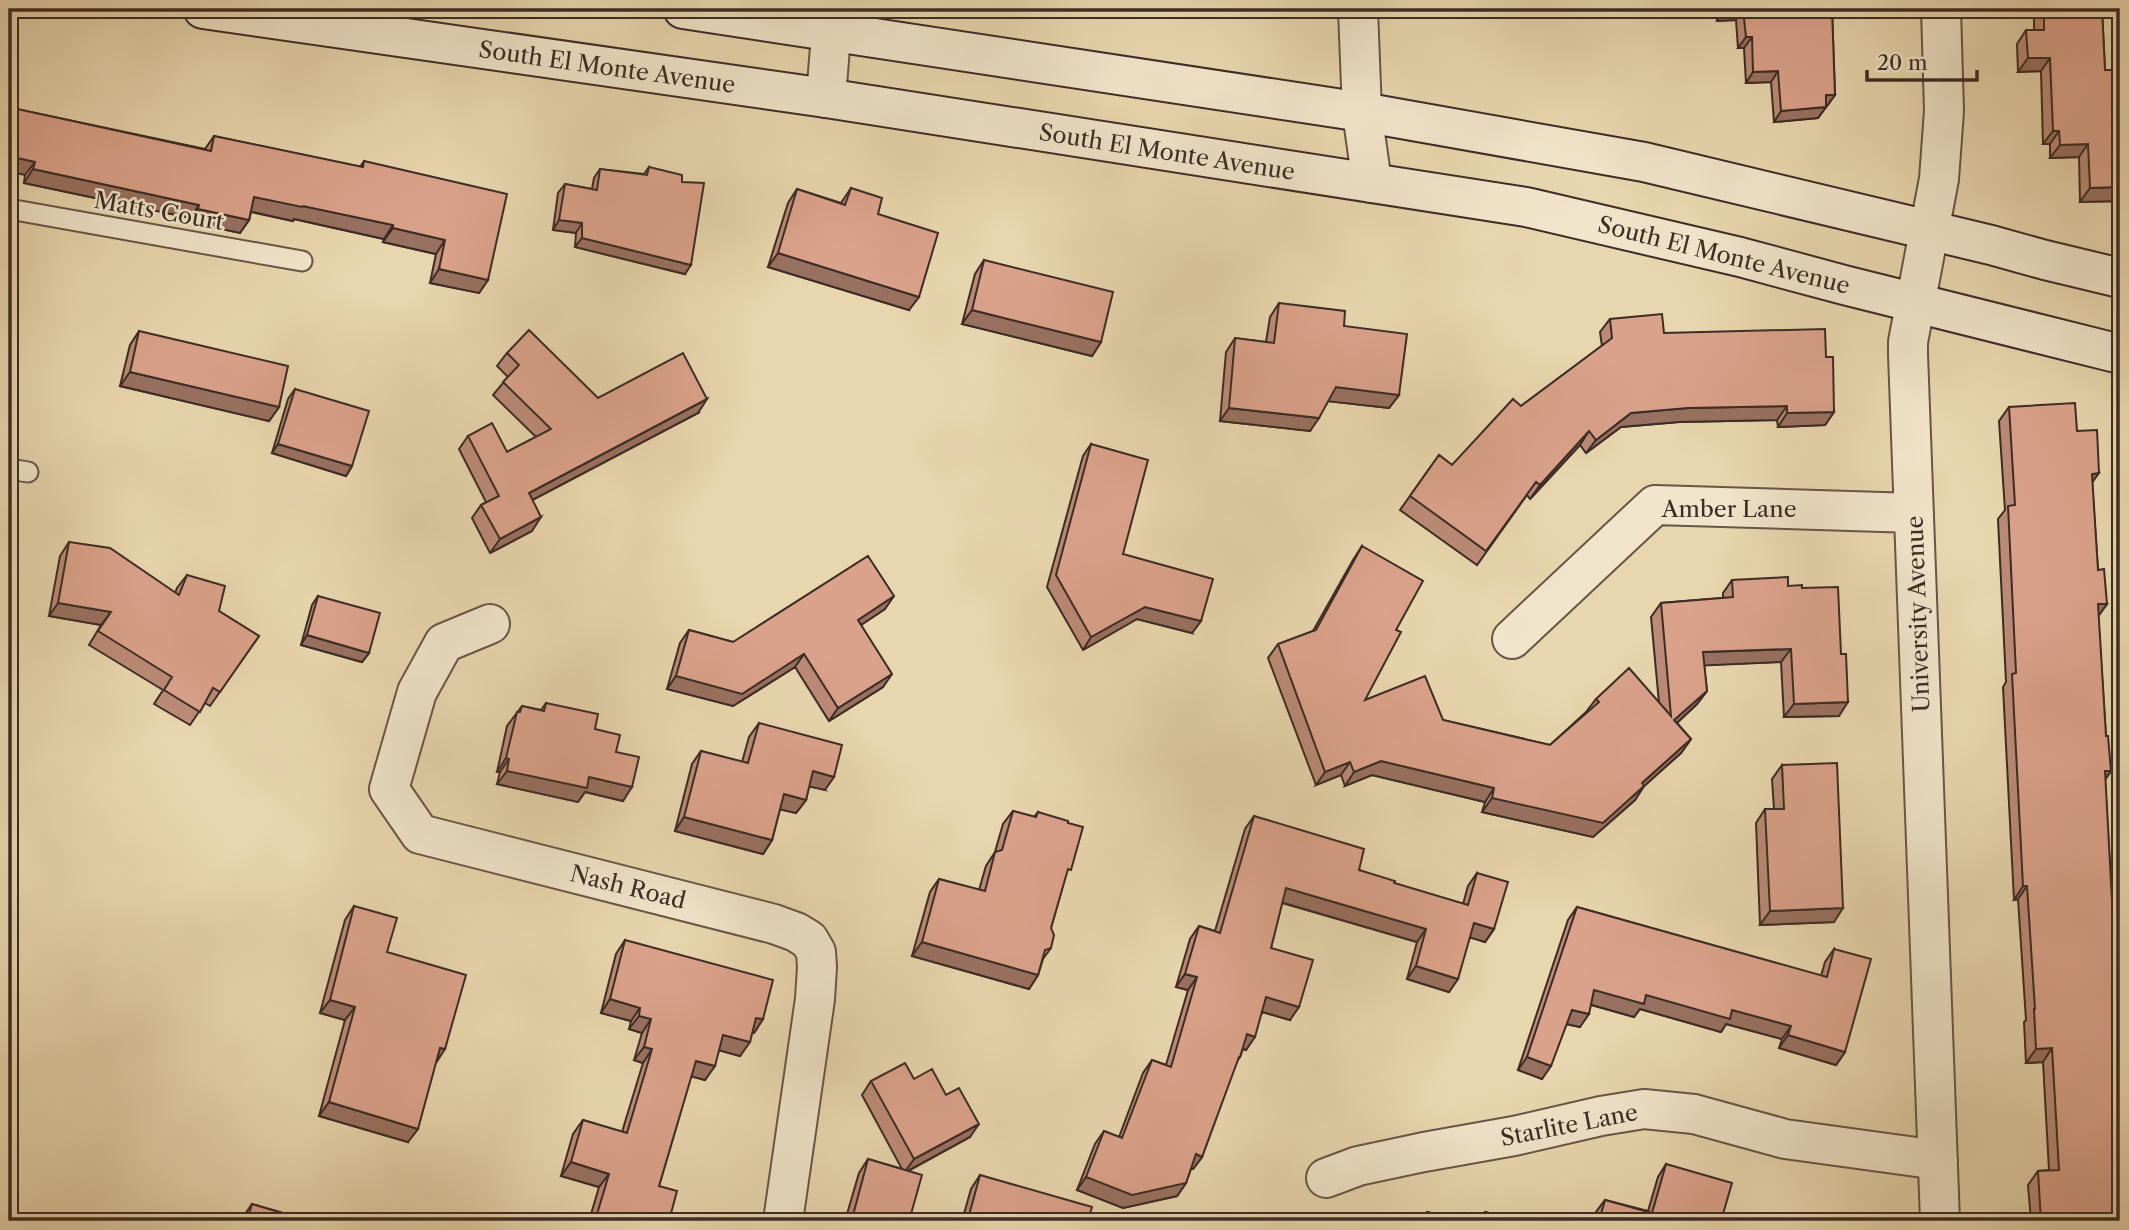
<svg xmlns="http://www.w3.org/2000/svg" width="2129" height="1230" viewBox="0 0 2129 1230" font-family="'Libre Caslon Text',serif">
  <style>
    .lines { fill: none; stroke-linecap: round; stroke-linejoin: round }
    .service-casing { stroke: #675647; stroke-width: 23 }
    .minor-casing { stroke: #675647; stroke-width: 42 }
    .secondary-casing { stroke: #3c2c25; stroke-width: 42 }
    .service { stroke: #f0e4ca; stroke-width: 19 }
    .minor { stroke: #f0e4ca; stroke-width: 38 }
    .secondary { stroke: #f0e4ca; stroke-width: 38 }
    .wall { fill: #bc8b78; stroke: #3c2c25; stroke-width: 2 }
    .shaded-wall { fill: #997161; stroke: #3c2c25; stroke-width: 2 }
    .building { fill: #dba28b; stroke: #3c2c25; stroke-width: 2 }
    .labels { text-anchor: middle; stroke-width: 5; stroke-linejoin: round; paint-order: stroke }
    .street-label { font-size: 23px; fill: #3c2c25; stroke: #f0e4ca }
  </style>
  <rect width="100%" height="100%" fill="#e8d6ae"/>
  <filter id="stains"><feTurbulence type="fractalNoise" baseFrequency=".00286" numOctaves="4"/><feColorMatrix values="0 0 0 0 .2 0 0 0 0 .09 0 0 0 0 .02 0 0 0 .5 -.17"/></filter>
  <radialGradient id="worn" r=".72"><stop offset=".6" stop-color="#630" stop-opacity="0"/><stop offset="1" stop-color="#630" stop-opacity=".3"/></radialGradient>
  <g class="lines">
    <defs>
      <path id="service" d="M 9,209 L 302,261
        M 9,469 L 28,472"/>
      <path id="minor" d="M 1358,9 L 1362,112 L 1372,183
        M 826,98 L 833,9
        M 490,624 L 444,643 L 417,692 L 389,789 L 420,834 L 774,924 L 796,932 L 809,940 L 816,952 L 817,967 L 815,999 L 783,1221
        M 1512,639 L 1655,505 L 1914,513
        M 1326,1178 L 1358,1166 L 1424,1152 L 1514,1136 L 1601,1116 L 1644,1109 L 1694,1114 L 1785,1139 L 1938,1160
        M 1940,1221 L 1908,354 L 1908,342 L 1939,179 L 1944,111 L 1941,9"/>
      <path id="secondary" d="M 203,9 L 826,98 L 1526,207 L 1740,257 L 1844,285 L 2120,354
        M 683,9 L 1362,112 L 1644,162 L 1991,245 L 2045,260 L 2120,278"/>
    </defs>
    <use href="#service" class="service-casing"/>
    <use href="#minor" class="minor-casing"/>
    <use href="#secondary" class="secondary-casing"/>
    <use href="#service" class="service"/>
    <use href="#minor" class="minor"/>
    <use href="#secondary" class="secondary"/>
  </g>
  <path class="wall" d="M 1716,9 L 1832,9 L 1835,95 L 1818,118 L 1774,122 L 1771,82 L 1746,83 L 1744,48 L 1738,48 L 1736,20 L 1717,21 Z
    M 2034,9 L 2102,9 L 2105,70 L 2117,146 L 2120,146 L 2120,201 L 2080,202 L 2079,157 L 2050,158 L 2050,144 L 2043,144 L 2041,71 L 2018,72 L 2017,44 L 2026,30 L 2034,30 Z
    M 12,108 L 205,149 L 214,136 L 360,167 L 364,161 L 488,280 L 479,293 L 430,283 L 436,254 L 383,242 L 384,239 L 294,219 L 293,221 L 251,212 L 249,220 L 240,233 L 189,222 L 190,218 L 24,183 L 25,175 Z
    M 649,167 L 685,274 L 575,247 L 576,233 L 553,230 L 558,193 L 565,184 L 592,189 L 594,178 L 600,169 L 644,174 Z
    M 851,188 L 878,214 L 909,310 L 768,267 L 788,203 L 797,189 L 841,203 Z
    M 984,260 L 1101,342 L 1092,356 L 962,324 L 975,274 Z
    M 1279,303 L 1344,326 L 1399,395 L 1389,408 L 1328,401 L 1310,431 L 1220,421 L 1226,352 L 1235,338 L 1266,342 L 1270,317 Z
    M 1610,319 L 1664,333 L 1826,357 L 1834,412 L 1825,425 L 1778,427 L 1777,420 L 1679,422 L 1621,427 L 1586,453 L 1580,445 L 1530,499 L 1527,495 L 1477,565 L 1400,510 L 1439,455 L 1452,465 L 1521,406 L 1602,346 L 1600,332 Z
    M 139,331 L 279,407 L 269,421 L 120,386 L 130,345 Z
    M 507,353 L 598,398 L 698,413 L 532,500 L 532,531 L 490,553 L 472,518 L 481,505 L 486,502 L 459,449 L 468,436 L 507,452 L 536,437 L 493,395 L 508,377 L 497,366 Z
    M 295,389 L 352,466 L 346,476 L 272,453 L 288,399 Z
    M 2009,407 L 2077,431 L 2092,483 L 2098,570 L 2107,604 L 2098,616 L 2106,736 L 2111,771 L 2105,780 L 2112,901 L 2120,933 L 2114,941 L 2120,1221 L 2031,1221 L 2028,1185 L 2038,1171 L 2049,1170 L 2043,1062 L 2026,1063 L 2024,1022 L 2026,1020 L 2018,899 L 2014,900 L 2003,687 L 2006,682 L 1998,519 L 2005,510 L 1999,421 Z
    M 1091,444 L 1123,554 L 1192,633 L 1137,619 L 1083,650 L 1047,587 L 1083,456 Z
    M 69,542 L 175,593 L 177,588 L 187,575 L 219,611 L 259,636 L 210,706 L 205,703 L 190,725 L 154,704 L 163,690 L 89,645 L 101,625 L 49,616 L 60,556 Z
    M 1362,546 L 1396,630 L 1365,700 L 1443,720 L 1550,745 L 1586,712 L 1596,699 L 1659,703 L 1651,617 L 1661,603 L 1723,598 L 1723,593 L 1732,580 L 1802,588 L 1839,716 L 1784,717 L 1781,662 L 1704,665 L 1707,691 L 1697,704 L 1677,723 L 1691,739 L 1681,753 L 1644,786 L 1635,800 L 1593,837 L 1482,812 L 1485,802 L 1372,775 L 1345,786 L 1341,775 L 1316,785 L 1268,658 L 1278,644 L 1313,631 L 1353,560 Z
    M 318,596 L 369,653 L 362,662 L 301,645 L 312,605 Z
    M 885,609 L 861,625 L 883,687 L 829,721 L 795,667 L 733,706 L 667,689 L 680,643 L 689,630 L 733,642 Z
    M 546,703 L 595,729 L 616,752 L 623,801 L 585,792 L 578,802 L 497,784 L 500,772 L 497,772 L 507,726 L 522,706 L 541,710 Z
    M 759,723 L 825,790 L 809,786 L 806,800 L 796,813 L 780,809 L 772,840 L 763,854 L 675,831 L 692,764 L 701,751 L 742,762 L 749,737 Z
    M 1782,765 L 1834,922 L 1760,925 L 1756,823 L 1765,809 L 1774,809 L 1772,779 Z
    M 1013,811 L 1034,817 L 1038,812 L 1065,878 L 1051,928 L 1051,948 L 1043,959 L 1038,975 L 1029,989 L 912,956 L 930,892 L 939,879 L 979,890 L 986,866 L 995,852 L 1003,824 Z
    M 1254,816 L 1359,870 L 1394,883 L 1463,904 L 1468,886 L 1477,873 L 1494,929 L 1485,942 L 1470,937 L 1449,992 L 1407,979 L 1417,942 L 1282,903 L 1271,948 L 1290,1020 L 1262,1012 L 1246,1050 L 1243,1049 L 1240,1057 L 1236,1063 L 1202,1157 L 1193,1169 L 1191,1169 L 1186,1183 L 1177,1196 L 1123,1208 L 1077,1190 L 1095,1144 L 1104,1131 L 1119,1137 L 1143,1073 L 1152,1060 L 1166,1065 L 1188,990 L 1176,987 L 1190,939 L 1199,926 L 1215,931 L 1245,829 Z
    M 354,906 L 387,952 L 408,1142 L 319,1116 L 345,1020 L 320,1013 L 345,920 Z
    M 1577,907 L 1821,976 L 1825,962 L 1834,949 L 1845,1052 L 1836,1065 L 1779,1048 L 1782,1039 L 1726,1024 L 1721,1032 L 1640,1009 L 1634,1017 L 1591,1005 L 1580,1027 L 1566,1024 L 1542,1079 L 1518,1070 L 1568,920 Z
    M 625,940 L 763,1019 L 754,1033 L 752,1033 L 740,1056 L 719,1050 L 705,1080 L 691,1076 L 659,1186 L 669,1221 L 589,1221 L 599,1187 L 561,1176 L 573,1134 L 583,1120 L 622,1132 L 643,1063 L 634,1060 L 642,1033 L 629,1029 L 631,1021 L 601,1013 L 616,954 Z
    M 914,1079 L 970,1137 L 908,1171 L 909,1221 L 845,1221 L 859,1173 L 868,1159 L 902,1169 L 862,1095 L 871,1081 Z
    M 1666,1164 L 1721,1221 L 1594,1221 L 1596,1212 L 1605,1200 L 1648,1211 L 1658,1177 Z
    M 980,1175 L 1088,1221 L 962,1221 L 971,1189 Z
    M 252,1204 L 310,1221 L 241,1221 L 243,1217 Z
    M 1427,1212 L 1459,1221 L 1465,1213 L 1482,1217 L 1485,1212 L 1517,1221 L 1421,1221 Z"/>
  <path class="shaded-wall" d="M 1743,9 L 1736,20 L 1717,21 L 1724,10 Z
    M 1746,37 L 1752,37 L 1744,48 L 1738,48 Z
    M 2028,58 L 2050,58 L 2041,71 L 2018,72 Z
    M 1778,71 L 1771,82 L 1746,83 L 1753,72 Z
    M 1826,95 L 1835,95 L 1827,106 L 1819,106 Z
    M 1826,107 L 1818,118 L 1774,122 L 1781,111 Z
    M 2053,131 L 2059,131 L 2050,144 L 2043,144 Z
    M 2088,144 L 2079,157 L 2050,158 L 2060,145 Z
    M 9,156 L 35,162 L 25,175 L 9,172 Z
    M 33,169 L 199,205 L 190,218 L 24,183 Z
    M 2120,187 L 2120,201 L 2080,202 L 2090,188 Z
    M 254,197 L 303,206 L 393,225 L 384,239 L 294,219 L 293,221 L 244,210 Z
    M 198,209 L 249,220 L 240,233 L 189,222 Z
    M 559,220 L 582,223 L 576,233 L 553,230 Z
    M 393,228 L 445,240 L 436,254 L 383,242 Z
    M 582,238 L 691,265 L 685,274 L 575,247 Z
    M 778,253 L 919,297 L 909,310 L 768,267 Z
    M 439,269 L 488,280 L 479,293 L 430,283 Z
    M 972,310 L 1101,342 L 1092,356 L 962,324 Z
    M 130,372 L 279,407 L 269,421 L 120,386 Z
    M 1336,387 L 1399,395 L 1389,408 L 1326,401 Z
    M 707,399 L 698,413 L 519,507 L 529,493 Z
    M 1787,406 L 1777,420 L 1679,422 L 1621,427 L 1586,453 L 1596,440 L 1631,413 L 1688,408 Z
    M 1229,408 L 1319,418 L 1310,431 L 1220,421 Z
    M 1834,412 L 1825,425 L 1778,427 L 1787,413 Z
    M 1589,431 L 1580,445 L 1530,499 L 1540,485 Z
    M 278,444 L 352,466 L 346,476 L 272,453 Z
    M 2099,473 L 2089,487 L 2092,474 Z
    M 541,517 L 532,531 L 490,553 L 500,539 Z
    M 894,596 L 885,609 L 849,633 L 858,620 Z
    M 58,603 L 111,612 L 101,625 L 49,616 Z
    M 2098,604 L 2107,604 L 2097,618 Z
    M 1145,607 L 1201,621 L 1192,633 L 1137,619 L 1083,650 L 1091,637 Z
    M 307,635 L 369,653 L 362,662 L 301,645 Z
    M 1791,649 L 1781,662 L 1694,666 L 1703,652 Z
    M 804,654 L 795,667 L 733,706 L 667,689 L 676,676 Z
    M 892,674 L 883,687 L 829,721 L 838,708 Z
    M 1707,691 L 1697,704 L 1665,734 L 1674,720 Z
    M 1848,702 L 1839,716 L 1784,717 L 1794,704 Z
    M 1691,739 L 1681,753 L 1632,797 L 1642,783 Z
    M 506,758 L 509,759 L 500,772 L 497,772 Z
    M 1381,761 L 1494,788 L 1485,802 L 1372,775 L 1345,786 L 1354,772 Z
    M 1350,762 L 1341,775 L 1316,785 L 1325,772 Z
    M 507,771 L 589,777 L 632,787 L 623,801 L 585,792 L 578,802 L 497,784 Z
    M 813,771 L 834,777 L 825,790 L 803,785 Z
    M 2105,771 L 2111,771 L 2101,785 Z
    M 1644,786 L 1635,800 L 1593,837 L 1482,812 L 1492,798 Z
    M 784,794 L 806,800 L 796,813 L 774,808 Z
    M 684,817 L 772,840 L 763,854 L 675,831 Z
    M 2023,886 L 2027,886 L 2018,899 L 2014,900 Z
    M 1286,888 L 1426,929 L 1417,942 L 1277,901 Z
    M 1843,908 L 1834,922 L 1760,925 L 1770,911 Z
    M 1474,923 L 1494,929 L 1485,942 L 1465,936 Z
    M 2120,933 L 2110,947 L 2113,934 Z
    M 922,942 L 1038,975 L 1029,989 L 912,956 Z
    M 1416,966 L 1458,979 L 1449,992 L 1407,979 Z
    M 1185,974 L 1197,977 L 1188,990 L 1176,987 Z
    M 1594,990 L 1646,995 L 1732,1010 L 1791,1026 L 1782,1039 L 1726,1024 L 1721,1032 L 1640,1009 L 1634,1017 L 1585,1003 Z
    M 1266,997 L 1299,1007 L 1290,1020 L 1256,1010 Z
    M 610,999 L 640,1008 L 631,1021 L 601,1013 Z
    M 330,1000 L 355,1007 L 345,1020 L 320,1013 Z
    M 1572,1010 L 1589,1014 L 1580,1027 L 1562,1023 Z
    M 639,1016 L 651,1019 L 642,1033 L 629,1029 Z
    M 756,1018 L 763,1019 L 754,1033 L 747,1031 Z
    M 1247,1034 L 1255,1037 L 1246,1050 L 1238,1047 Z
    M 723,1035 L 750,1042 L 740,1056 L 714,1049 Z
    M 1788,1035 L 1845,1052 L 1836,1065 L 1779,1048 Z
    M 644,1047 L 652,1049 L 643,1063 L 634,1060 Z
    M 440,1048 L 445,1049 L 436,1063 Z
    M 2052,1048 L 2043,1062 L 2026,1063 L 2036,1049 Z
    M 1527,1057 L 1551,1066 L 1542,1079 L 1518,1070 Z
    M 696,1061 L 715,1066 L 705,1080 L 686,1075 Z
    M 329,1102 L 418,1129 L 408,1142 L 319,1116 Z
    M 979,1124 L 970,1137 L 904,1173 L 914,1159 Z
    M 1196,1154 L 1202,1157 L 1193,1169 L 1187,1167 Z
    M 571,1162 L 609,1174 L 599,1187 L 561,1176 Z
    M 1086,1177 L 1186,1183 L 1177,1196 L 1123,1208 L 1077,1190 Z
    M 2120,1215 L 2120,1221 L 2080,1221 L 2082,1218 Z"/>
  <path class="building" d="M 1724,9 L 1832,9 L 1835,95 L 1826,95 L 1826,107 L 1781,111 L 1778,71 L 1753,72 L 1752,37 L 1746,37 L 1743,9 L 1724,10 Z
    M 2044,9 L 2102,9 L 2105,70 L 2114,70 L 2117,146 L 2120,146 L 2120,187 L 2090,188 L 2088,144 L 2060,145 L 2059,131 L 2053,131 L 2050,58 L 2028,58 L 2026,30 L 2044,30 Z
    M 9,67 L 12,108 L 211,151 L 214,136 L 363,167 L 364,161 L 507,194 L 488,280 L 439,269 L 445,240 L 393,228 L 393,225 L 303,206 L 302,207 L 254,197 L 249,220 L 198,209 L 199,205 L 33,169 L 35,162 L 9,156 Z
    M 649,167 L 682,175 L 682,182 L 704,183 L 691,265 L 582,238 L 582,223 L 559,220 L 565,184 L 597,190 L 600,169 L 647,175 Z
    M 851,188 L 882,198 L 878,214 L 938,233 L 919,297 L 778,253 L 797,189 L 845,205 Z
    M 984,260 L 1113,292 L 1101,342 L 972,310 Z
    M 1279,303 L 1345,311 L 1344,326 L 1407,334 L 1399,395 L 1336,387 L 1319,418 L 1229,408 L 1235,338 L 1274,343 Z
    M 1662,314 L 1664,333 L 1825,329 L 1826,357 L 1833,357 L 1834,412 L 1787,413 L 1787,406 L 1688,408 L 1631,413 L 1596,440 L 1589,431 L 1540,485 L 1536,482 L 1486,551 L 1410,496 L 1439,455 L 1452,465 L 1513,399 L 1521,406 L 1612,338 L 1610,319 Z
    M 529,330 L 598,398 L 683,353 L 707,399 L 529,493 L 541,517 L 500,539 L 481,505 L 499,496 L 468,436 L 492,423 L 507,452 L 551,429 L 503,382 L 519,365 L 507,353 Z
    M 139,331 L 288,366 L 279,407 L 130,372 Z
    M 295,389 L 369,411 L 352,466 L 278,444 Z
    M 2075,403 L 2077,431 L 2097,430 L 2099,473 L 2092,474 L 2098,570 L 2104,569 L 2107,604 L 2098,604 L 2106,736 L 2108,736 L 2111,771 L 2105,771 L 2112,901 L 2118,900 L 2120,933 L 2113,934 L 2120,1051 L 2120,1215 L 2082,1218 L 2082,1221 L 2041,1221 L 2038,1171 L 2059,1170 L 2052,1048 L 2036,1049 L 2034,1009 L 2035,1009 L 2027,886 L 2023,886 L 2012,674 L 2016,673 L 2008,506 L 2015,505 L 2009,407 Z
    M 1091,444 L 1148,460 L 1123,554 L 1213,579 L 1201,621 L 1145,607 L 1091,637 L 1056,575 Z
    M 69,542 L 110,548 L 179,595 L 187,575 L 225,586 L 219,611 L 259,636 L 220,692 L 213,688 L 200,712 L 164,690 L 172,677 L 98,631 L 111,612 L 58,603 Z
    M 1362,546 L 1423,581 L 1396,630 L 1401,632 L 1365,700 L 1425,676 L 1443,720 L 1550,745 L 1599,702 L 1596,699 L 1629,668 L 1671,716 L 1661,603 L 1733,597 L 1732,580 L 1788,577 L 1788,586 L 1802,585 L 1802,588 L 1838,587 L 1841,654 L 1846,654 L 1848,702 L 1794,704 L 1791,649 L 1703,652 L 1707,691 L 1674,720 L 1691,739 L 1642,783 L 1644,786 L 1603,823 L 1492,798 L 1494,788 L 1381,761 L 1354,772 L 1350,762 L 1325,772 L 1278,644 L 1316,630 Z
    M 868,556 L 894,596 L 858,620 L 892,674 L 838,708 L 804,654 L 742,694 L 676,676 L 689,630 L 733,642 Z
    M 318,596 L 380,613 L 369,653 L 307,635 Z
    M 546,703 L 598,714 L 595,729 L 620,735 L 616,752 L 639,757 L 632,787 L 589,777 L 587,788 L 507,771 L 509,759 L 506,758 L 517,712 L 520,712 L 522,706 L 544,711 Z
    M 759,723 L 842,745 L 834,777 L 813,771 L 806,800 L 784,794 L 772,840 L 684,817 L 701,751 L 748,763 Z
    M 1837,763 L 1843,908 L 1770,911 L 1765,809 L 1784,809 L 1782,765 Z
    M 1013,811 L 1036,817 L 1038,812 L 1068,821 L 1068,823 L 1083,827 L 1071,870 L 1068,869 L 1051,928 L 1054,935 L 1051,948 L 1045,950 L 1038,975 L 922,942 L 939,879 L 985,891 L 995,852 L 1002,850 Z
    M 1254,816 L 1364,849 L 1359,870 L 1395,881 L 1394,883 L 1468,905 L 1477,873 L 1508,882 L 1494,929 L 1474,923 L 1458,979 L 1416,966 L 1426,929 L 1286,888 L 1271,948 L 1313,960 L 1299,1007 L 1266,997 L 1255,1037 L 1247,1034 L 1240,1057 L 1239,1057 L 1202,1157 L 1196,1154 L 1186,1183 L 1132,1195 L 1086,1177 L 1104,1131 L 1122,1138 L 1152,1060 L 1171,1067 L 1197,977 L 1185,974 L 1199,926 L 1220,933 Z
    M 354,906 L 397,918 L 387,952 L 466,975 L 445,1049 L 440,1048 L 418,1129 L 329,1102 L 355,1007 L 330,1000 Z
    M 1577,907 L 1827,977 L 1834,949 L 1871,959 L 1845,1052 L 1788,1035 L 1791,1026 L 1732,1010 L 1730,1019 L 1646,995 L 1644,1004 L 1594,990 L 1589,1014 L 1572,1010 L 1551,1066 L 1527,1057 Z
    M 625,940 L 773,980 L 763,1019 L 756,1018 L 750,1042 L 723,1035 L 715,1066 L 696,1061 L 659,1186 L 677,1191 L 669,1221 L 595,1221 L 609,1174 L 571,1162 L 583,1120 L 627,1133 L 652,1049 L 644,1047 L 651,1019 L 639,1016 L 640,1008 L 610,999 Z
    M 905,1063 L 914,1079 L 932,1069 L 946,1095 L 959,1088 L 979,1124 L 914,1159 L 871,1081 Z
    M 868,1159 L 922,1175 L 909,1221 L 861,1221 L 852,1219 Z
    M 1666,1164 L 1732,1183 L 1721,1221 L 1599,1221 L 1605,1200 L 1652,1213 Z
    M 980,1175 L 1092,1207 L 1088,1221 L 976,1221 L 968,1219 Z
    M 252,1204 L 310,1221 L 247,1221 Z
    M 1427,1212 L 1460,1221 L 1425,1221 Z
    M 1485,1212 L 1517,1221 L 1462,1221 L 1465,1213 L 1484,1218 Z
    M 1532,1215 L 1555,1221 L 1530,1221 Z"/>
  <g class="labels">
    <g class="street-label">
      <text transform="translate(607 67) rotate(8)" y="8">South El Monte Avenue</text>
      <text transform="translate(1167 152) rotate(9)" y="8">South El Monte Avenue</text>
      <text transform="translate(159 211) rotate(10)" y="8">Matts Court</text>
      <text transform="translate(1724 255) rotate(14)" y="8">South El Monte Avenue</text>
      <text x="1729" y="517">Amber Lane</text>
      <text transform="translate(1918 614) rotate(-92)" y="8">University Avenue</text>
      <text transform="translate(628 887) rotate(14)" y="8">Nash Road</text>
      <text transform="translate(1569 1125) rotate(-11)" y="8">Starlite Lane</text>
    </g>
  </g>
  <rect width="2129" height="1230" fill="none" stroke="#e8d6ae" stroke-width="35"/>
  <rect x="10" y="10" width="2108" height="1209" fill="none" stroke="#3c2c25" stroke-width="3.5"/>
  <rect x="18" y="18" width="2094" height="1195" fill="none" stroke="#3c2c25" stroke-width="2"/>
  <path d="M1867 70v10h110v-10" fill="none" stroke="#3c2c25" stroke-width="3.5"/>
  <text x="1877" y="70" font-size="21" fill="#3c2c25" stroke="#f0e4ca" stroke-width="5" paint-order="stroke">20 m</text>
  <rect width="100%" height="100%" filter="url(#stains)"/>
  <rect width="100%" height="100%" fill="url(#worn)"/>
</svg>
